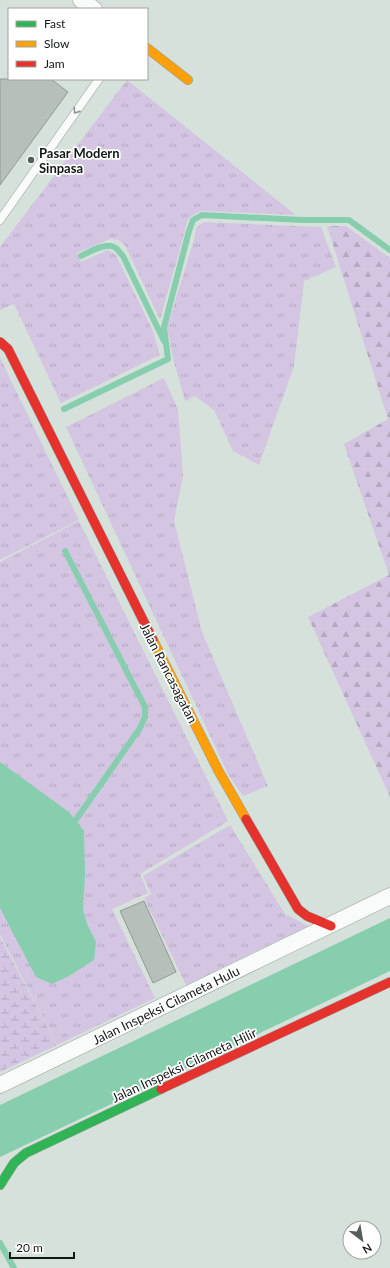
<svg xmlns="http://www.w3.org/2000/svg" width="390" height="1268" viewBox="0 0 390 1268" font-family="Lato,sans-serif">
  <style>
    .grass { fill: url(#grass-tufts) }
    .forest { fill: url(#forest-firs) }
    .wetland { fill: url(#wetland-marsh) }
    .water { fill: #86ceae }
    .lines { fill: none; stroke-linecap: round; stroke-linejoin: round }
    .stream { stroke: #86ceae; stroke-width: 6 }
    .building { fill: #b6bfba; stroke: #929a96 }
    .lane-casing { stroke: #959d98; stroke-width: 9 }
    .street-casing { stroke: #959d98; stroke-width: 17 }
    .fast-casing { stroke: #959d98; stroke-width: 10 }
    .slow-casing { stroke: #959d98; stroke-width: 10 }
    .jam-casing { stroke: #959d98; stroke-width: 10 }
    .lane { stroke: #f9fafa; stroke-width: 8 }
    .street { stroke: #f9fafa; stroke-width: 16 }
    .fast { stroke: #30b455; stroke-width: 9 }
    .slow { stroke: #ff9f0a; stroke-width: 9 }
    .jam { stroke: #e5322d; stroke-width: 9 }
    .oneway { stroke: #919492 }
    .poi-dot { fill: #565e5a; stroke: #fff; stroke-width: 1.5 }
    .labels { text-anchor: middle; stroke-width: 3.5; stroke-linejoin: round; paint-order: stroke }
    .poi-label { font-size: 13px; font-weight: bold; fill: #111814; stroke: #fff; text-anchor: start }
    .street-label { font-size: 13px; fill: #111814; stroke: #fff }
  </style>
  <defs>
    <pattern id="grass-tufts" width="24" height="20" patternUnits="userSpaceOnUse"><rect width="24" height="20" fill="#d4c6e2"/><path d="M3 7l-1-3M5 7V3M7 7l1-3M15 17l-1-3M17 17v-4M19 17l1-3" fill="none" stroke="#b5a9c1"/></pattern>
    <pattern id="forest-firs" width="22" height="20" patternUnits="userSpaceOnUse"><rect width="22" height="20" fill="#d4c6e2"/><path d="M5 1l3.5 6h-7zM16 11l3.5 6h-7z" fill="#b5a9c1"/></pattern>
    <pattern id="wetland-marsh" width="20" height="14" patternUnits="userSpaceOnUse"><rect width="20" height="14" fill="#d4c6e2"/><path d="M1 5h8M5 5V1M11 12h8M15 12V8" fill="none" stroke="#b5a9c1"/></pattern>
  </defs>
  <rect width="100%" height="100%" fill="#d6e1db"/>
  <path class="grass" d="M 127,80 L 296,215 L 202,211 C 190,216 187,218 185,231 L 160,320 L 126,247 L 119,240 L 110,239 L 77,253 L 81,262 L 108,250 L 116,255 L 152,329 L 160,355 L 61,403 L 14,304 L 0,310 L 0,247 Z
    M 204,222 L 321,227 L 336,267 L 304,281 L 294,366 L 259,465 L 233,451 L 214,410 L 195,396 L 185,401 L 173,358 L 167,327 L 194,240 L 196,228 Z
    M 0,358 L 79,520 L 0,560 Z
    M 164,378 L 178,409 L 183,475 L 174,521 L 202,632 L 268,786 L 243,796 L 228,774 L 66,427 Z
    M 79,521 L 228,821 L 140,874 L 148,893 L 112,909 L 155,998 L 57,1045 L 0,934 L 0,562 Z
    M 230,825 L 285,914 L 308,926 L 186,985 L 144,898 L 151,894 L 143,876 Z"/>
  <path class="forest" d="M 327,226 L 346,226 L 390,258 L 390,797 L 308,617 L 389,575 L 344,444 L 388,419 Z"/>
  <path class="wetland" d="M 0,937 L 57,1045 L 0,1072 Z"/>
  <path class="water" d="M 0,762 L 69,812 L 84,831 L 85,873 L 83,909 L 87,924 L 96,942 L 94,960 L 69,976 L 52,984 L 36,977 L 0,908 Z
    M 390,918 L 390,971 L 0,1157 L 0,1105 Z"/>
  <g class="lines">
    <path class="stream" d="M 81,256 C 89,252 106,242 114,247 C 118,249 120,253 123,256 L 164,341
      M 64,409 L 168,359 L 164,327 L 189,231 L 193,220 L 202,215 L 302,220 L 349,220 L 390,250
      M 65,551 L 145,707 L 145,717 L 140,728 L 73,824 L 70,825
      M 0,1243 L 14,1268"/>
  </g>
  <path class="building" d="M 0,79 L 51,79 L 68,92 L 0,185 Z
    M 144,901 L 176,972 L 153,983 L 120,911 Z"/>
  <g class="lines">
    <defs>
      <path id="lane" d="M 0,220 L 99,79"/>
      <path id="street" d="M 81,0 L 94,9
        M 0,1085 L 390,896"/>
      <path id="fast" d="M 0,1185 L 14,1163 L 26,1153 L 161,1089"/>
      <path id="slow" d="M 147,48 L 188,80
        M 153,640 L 218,770 L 246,819"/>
      <path id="jam" d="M 0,342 L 8,349 L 153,640
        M 246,819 L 298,909 L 307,916 L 331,926
        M 161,1089 L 390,982"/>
    </defs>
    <use href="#lane" class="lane-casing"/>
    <use href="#street" class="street-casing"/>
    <use href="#fast" class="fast-casing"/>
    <use href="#slow" class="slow-casing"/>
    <use href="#jam" class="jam-casing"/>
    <use href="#lane" class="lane"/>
    <use href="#street" class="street"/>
    <use href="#fast" class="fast"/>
    <use href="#slow" class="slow"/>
    <use href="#jam" class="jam"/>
  </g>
  <defs><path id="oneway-chevron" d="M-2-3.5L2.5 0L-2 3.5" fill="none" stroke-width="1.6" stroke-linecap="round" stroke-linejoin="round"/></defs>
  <use class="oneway" href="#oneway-chevron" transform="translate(76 111) rotate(125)"/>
  <circle class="poi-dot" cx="31" cy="160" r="4"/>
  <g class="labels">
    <g class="poi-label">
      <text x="39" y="158">Pasar Modern<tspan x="39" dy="15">Sinpasa</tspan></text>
    </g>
    <g class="street-label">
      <text transform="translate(169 673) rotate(63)" y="5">Jalan Rancasagatan</text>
      <text transform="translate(166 1005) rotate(-26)" y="5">Jalan Inspeksi Cilameta Hulu</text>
      <text transform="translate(184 1065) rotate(-25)" y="5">Jalan Inspeksi Cilameta Hilir</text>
    </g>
  </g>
  <rect x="8" y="8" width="140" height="72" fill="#ffffff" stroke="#a0a3a1"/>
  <rect x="16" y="21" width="20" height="6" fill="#30b455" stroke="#a0a3a1"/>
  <text x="44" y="28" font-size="12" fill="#111814">Fast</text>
  <rect x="16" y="41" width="20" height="6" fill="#ff9f0a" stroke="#a0a3a1"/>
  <text x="44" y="48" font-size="12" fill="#111814">Slow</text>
  <rect x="16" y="61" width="20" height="6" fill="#e5322d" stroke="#a0a3a1"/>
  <text x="44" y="68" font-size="12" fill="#111814">Jam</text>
  <g transform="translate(362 1240) rotate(149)"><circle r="19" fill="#ffffff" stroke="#a0a3a1"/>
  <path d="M0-3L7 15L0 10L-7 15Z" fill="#565e5a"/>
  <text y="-6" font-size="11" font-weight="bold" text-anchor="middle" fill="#111814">N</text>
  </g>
  <path d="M10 1252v6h64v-6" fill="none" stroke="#111814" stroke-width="2"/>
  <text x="16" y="1252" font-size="12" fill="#111814" stroke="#ffffff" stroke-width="3" paint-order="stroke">20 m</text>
</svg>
